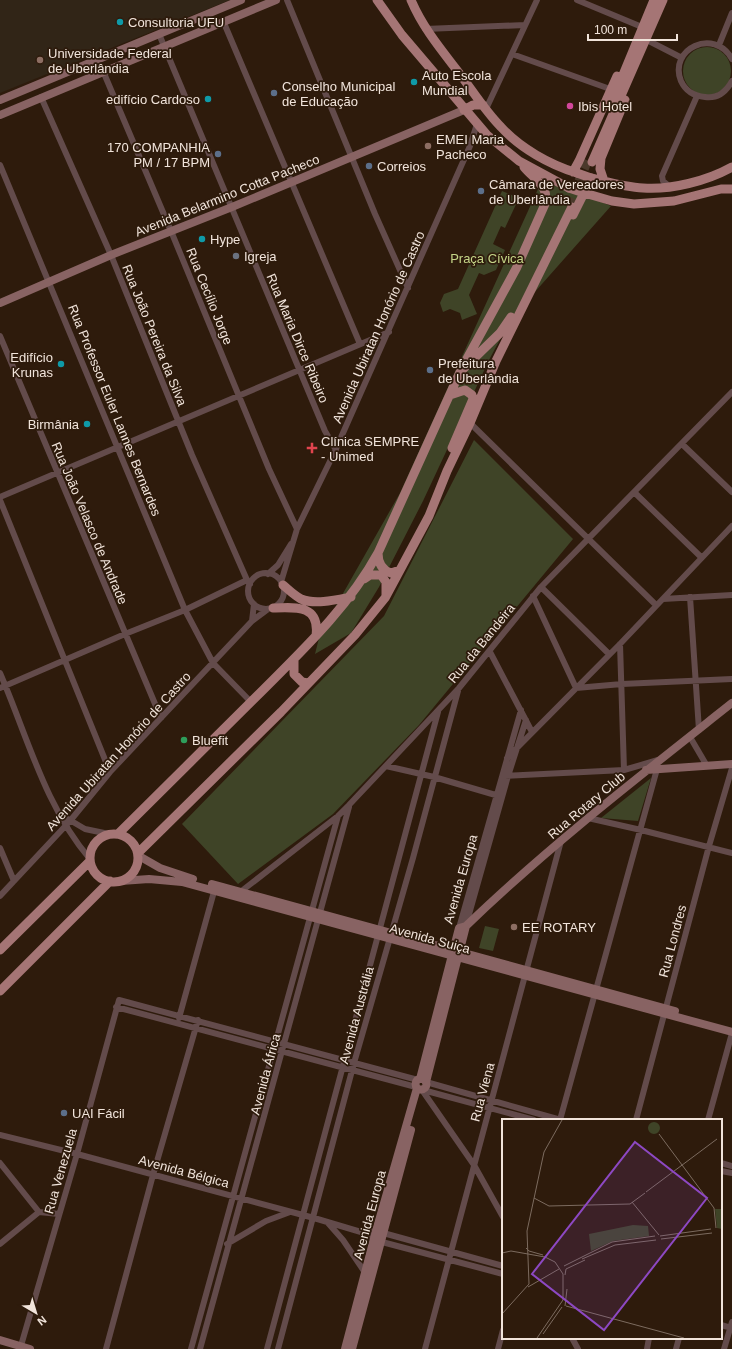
<svg xmlns="http://www.w3.org/2000/svg" width="732" height="1349" viewBox="0 0 732 1349" font-family="Helvetica,sans-serif">
  <style>
    .education { fill: #312517 }
    .park { fill: #3f4427 }
    .lines { fill: none; stroke-linecap: round; stroke-linejoin: round }
    .primary-tunnel { stroke: #4b392b; stroke-width: 9; stroke-dasharray: 9 4.5; stroke-linecap: butt }
    .street { stroke: #634b4b; stroke-width: 6 }
    .secondary { stroke: #886363; stroke-width: 8 }
    .primary { stroke: #a57575; stroke-width: 9 }
    .primary-bridge { stroke: #a57575; stroke-width: 9 }
    .culture-dot { fill: #0f9aa8; stroke: #2e1b0c; stroke-width: 1.5 }
    .education-dot { fill: #8d6e63; stroke: #2e1b0c; stroke-width: 1.5 }
    .service-dot { fill: #5c6f8a; stroke: #2e1b0c; stroke-width: 1.5 }
    .hotel-dot { fill: #d1479c; stroke: #2e1b0c; stroke-width: 1.5 }
    .worship-dot { fill: #6b7280; stroke: #2e1b0c; stroke-width: 1.5 }
    .health-dot { fill: #e0444e; stroke: #2e1b0c; stroke-width: 1.5 }
    .leisure-dot { fill: #2e9e5b; stroke: #2e1b0c; stroke-width: 1.5 }
    .labels { text-anchor: middle; stroke-width: 3.5; stroke-linejoin: round; paint-order: stroke }
    .poi-label { font-size: 13px; fill: #f1e4db; stroke: #2e1b0c; text-anchor: start }
    .street-label { font-size: 13px; fill: #f1e4db; stroke: #2e1b0c }
    .park-label { font-size: 13px; fill: #c4d487; stroke: #2e1b0c }
    .inset-road { fill: none; stroke: #7c6b5f; stroke-width: 1 }
    .view { fill: #8d48c3; fill-opacity: 0.15; stroke: #8d48c3; stroke-width: 2 }
    .inset-edge { fill: none; stroke: #f1e4db; stroke-width: 2 }
  </style>
  <rect width="100%" height="100%" fill="#2e1b0c"/>
  <path class="education" d="M 0,0 L 230,0 L 0,93 Z"/>
  <path class="park" d="M683 71a24 24 0 1 1 48 0a24 24 0 1 1-48 0Z
    M 543,178 L 611,206 L 511,319 L 489,360 L 423,501 L 379,587 L 351,633 L 315,654 L 320,634 L 400,493 Z
    M 502,191 L 519,198 L 505,228 L 501,226 L 493,244 L 505,250 L 496,270 L 484,275 L 479,273 L 469,295 L 477,314 L 462,320 L 460,313 L 450,309 L 443,312 L 440,303 L 444,294 L 458,289 Z
    M 474,440 L 573,539 L 419,725 L 333,814 L 238,884 L 182,824 L 384,616 Z
    M 651,778 L 638,821 L 601,818 Z
    M 485,926 L 499,929 L 493,951 L 479,948 Z"/>
  <g class="lines">
    <path class="primary-tunnel" d="M 568,206 L 588,160"/>
    <path class="street" d="M 287,0 L 375,214 L 408,288
      M 577,0 L 642,27
      M 224,23 L 360,344
      M 425,29 L 525,25
      M 159,34 L 325,431 L 336,450
      M 645,39 L 682,58
      M 719,45 L 732,13
      M 512,54 L 610,89
      M 732,59 C 714,27 668,49 681,81 C 686,92 694,96 705,97 C 718,99 726,92 732,81
      M 103,71 L 171,231 L 269,469 L 297,529
      M 41,97 L 111,255 L 192,455 L 247,580
      M 486,109 L 537,0
      M 0,165 L 185,610 L 213,663 L 251,702
      M 669,186 L 663,181 L 662,176 L 697,96
      M 0,336 L 161,718
      M 470,423 L 656,605
      M 682,444 L 732,492
      M 634,492 L 701,557
      M 0,497 L 389,332
      M 0,500 L 110,772
      M248 591a18 18 0 1 1 36 0a18 18 0 1 1-36 0Z
      M 268,574 L 278,565 L 291,544
      M 281,582 L 297,529 L 335,451 L 470,146 L 477,124
      M 541,587 L 609,654
      M 533,596 L 576,688 L 622,684 L 732,679
      M 690,597 L 699,730
      M 663,599 L 732,595
      M 252,621 L 254,604
      M 620,644 L 624,770
      M 490,652 L 532,732
      M 0,673 C 27,735 45,807 90,859
      M 0,688 L 125,634 L 185,610 L 247,580 L 250,584
      M 690,737 L 707,766
      M 507,758 L 620,644 L 732,526
      M 386,766 L 434,777 L 499,796
      M 505,776 L 624,770 L 658,760
      M 588,818 L 641,830 L 732,853
      M 68,819 L 85,829 L 109,834
      M 0,848 L 14,881
      M 239,893 L 338,816 L 349,805 L 459,688 L 541,587 L 732,392
      M 0,896 L 70,821 L 110,772 L 252,621 L 268,609
      M 466,925 L 508,776 L 526,720
      M 459,928 L 521,710
      M 116,1007 L 416,1087
      M 179,1018 L 215,888
      M 426,1082 L 561,1120
      M 422,1090 L 474,1165 L 503,1217
      M 423,1090 L 534,1120
      M 560,1120 L 657,769
      M 636,1120 L 709,846 L 732,768
      M 708,1120 L 732,1033
      M 0,1135 L 77,1154 L 314,1218 L 361,1232 L 382,1242 L 503,1274
      M 0,1163 L 39,1212 L 59,1214
      M 721,1163 L 732,1166
      M 721,1171 L 732,1173
      M 328,1223 L 343,1240 L 366,1274
      M 362,1232 L 376,1231 L 503,1266
      M 0,1244 L 39,1212
      M 227,1244 L 266,1221 L 290,1212
      M 721,1325 L 732,1328
      M 572,1338 L 578,1349
      M 20,1349 L 77,1154 L 119,1000 L 418,1080
      M 106,1349 L 153,1175 L 198,1020
      M 191,1349 L 338,816
      M 200,1349 L 349,807
      M 267,1349 L 438,712
      M 278,1349 L 354,1063 L 413,858 L 458,691
      M 425,1349 L 561,841
      M 498,1349 L 503,1330
      M 647,1349 L 649,1338
      M 676,1349 L 679,1338
      M 724,1349 L 732,1322"/>
    <path class="secondary" d="M 0,100 L 241,0
      M 0,115 L 276,0
      M 0,303 L 111,255 L 232,207 L 464,110
      M 646,770 L 732,764
      M 139,856 L 160,868 L 193,879
      M 121,881 L 149,879 L 182,882 L 732,1032
      M 212,884 L 675,1011
      M415.5 1084a5.5 5.5 0 1 1 11 0a5.5 5.5 0 1 1-11 0Z
      M 420,1079 L 459,928 L 466,926 C 549,846 641,775 732,703
      M 426,1082 L 466,926
      M 0,1340 L 30,1349
      M 345,1349 L 376,1231 L 417,1088
      M 352,1349 L 411,1130"/>
    <path class="primary" d="M 377,0 L 402,35 L 487,135 L 519,161 L 569,188
      M 411,0 C 422,26 439,47 456,69 C 471,88 484,110 501,127 C 520,148 550,165 577,173
      M 611,104 L 654,0
      M 464,110 L 473,105 L 483,105
      M 592,162 L 663,0
      M 573,172 L 579,161 L 617,76
      M 591,178 C 608,182 625,187 643,188 C 671,190 707,181 732,167
      M 604,181 L 600,169 L 601,158 L 625,100
      M 581,192 L 612,201 L 634,204 L 674,201 L 721,189 L 732,189
      M 573,215 L 584,193
      M 463,366 L 517,267 L 545,204 C 550,187 534,179 524,167
      M 450,395 L 465,390 L 472,395 L 473,399 L 452,448
      M 378,553 C 378,563 382,570 391,573 L 400,570
      M 364,579 L 370,575 L 381,575 L 386,582 L 386,596
      M 283,585 C 289,590 294,595 301,599 C 315,605 336,600 351,597
      M 273,608 C 297,607 320,605 316,636
      M 294,659 L 294,674 L 302,682 L 308,683
      M90 858a24 24 0 1 1 48 0a24 24 0 1 1-48 0Z
      M 118,834 C 166,786 215,738 263,690 C 305,648 349,606 378,553 L 460,372 L 500,333 L 511,317
      M 138,853 L 281,712 L 355,635 L 385,598 L 429,516 L 447,471 L 470,423 L 496,361 L 572,207
      M 0,950 L 90,861
      M 0,991 L 110,881"/>
    <path class="primary-bridge" d="M 577,173 L 591,178
      M 569,188 L 581,192"/>
  </g>
  <g class="culture-dot">
    <circle cx="120" cy="22" r="4"/>
    <circle cx="414" cy="82" r="4"/>
    <circle cx="208" cy="99" r="4"/>
    <circle cx="202" cy="239" r="4"/>
    <circle cx="61" cy="364" r="4"/>
    <circle cx="87" cy="424" r="4"/>
  </g>
  <g class="education-dot">
    <circle cx="40" cy="60" r="4"/>
    <circle cx="428" cy="146" r="4"/>
    <circle cx="514" cy="927" r="4"/>
  </g>
  <g class="service-dot">
    <circle cx="274" cy="93" r="4"/>
    <circle cx="218" cy="154" r="4"/>
    <circle cx="369" cy="166" r="4"/>
    <circle cx="481" cy="191" r="4"/>
    <circle cx="430" cy="370" r="4"/>
    <circle cx="64" cy="1113" r="4"/>
  </g>
  <circle class="hotel-dot" cx="570" cy="106" r="4"/>
  <circle class="worship-dot" cx="236" cy="256" r="4"/>
  <path class="health-dot" d="M310 442h4v4h4v4h-4v4h-4v-4h-4v-4h4z"/>
  <circle class="leisure-dot" cx="184" cy="740" r="4"/>
  <g class="labels">
    <g class="poi-label">
      <text x="128" y="27">Consultoria UFU</text>
      <text x="48" y="58">Universidade Federal<tspan x="48" dy="15">de Uberlândia</tspan></text>
      <text x="422" y="80">Auto Escola<tspan x="422" dy="15">Mundial</tspan></text>
      <text x="282" y="91">Conselho Municipal<tspan x="282" dy="15">de Educação</tspan></text>
      <text x="200" y="104" text-anchor="end">edifício Cardoso</text>
      <text x="578" y="111">Ibis Hotel</text>
      <text x="436" y="144">EMEI Maria<tspan x="436" dy="15">Pacheco</tspan></text>
      <text x="210" y="152" text-anchor="end">170 COMPANHIA<tspan x="210" dy="15">PM / 17 BPM</tspan></text>
      <text x="377" y="171">Correios</text>
      <text x="489" y="189">Câmara de Vereadores<tspan x="489" dy="15">de Uberlândia</tspan></text>
      <text x="210" y="244">Hype</text>
      <text x="244" y="261">Igreja</text>
      <text x="53" y="362" text-anchor="end">Edifício<tspan x="53" dy="15">Krunas</tspan></text>
      <text x="438" y="368">Prefeitura<tspan x="438" dy="15">de Uberlândia</tspan></text>
      <text x="79" y="429" text-anchor="end">Birmânia</text>
      <text x="321" y="446">Clínica SEMPRE<tspan x="321" dy="15">- Unimed</tspan></text>
      <text x="192" y="745">Bluefit</text>
      <text x="522" y="932">EE ROTARY</text>
      <text x="72" y="1118">UAI Fácil</text>
    </g>
    <g class="street-label">
      <text transform="translate(227 195) rotate(-22)" y="5">Avenida Belarmino Cotta Pacheco</text>
      <text transform="translate(210 296) rotate(68)" y="5">Rua Cecílio Jorge</text>
      <text transform="translate(378 327) rotate(-66)" y="5">Avenida Ubiratan Honório de Castro</text>
      <text transform="translate(155 335) rotate(68)" y="5">Rua João Pereira da Silva</text>
      <text transform="translate(298 338) rotate(67)" y="5">Rua Maria Dirce Ribeiro</text>
      <text transform="translate(115 410) rotate(68)" y="5">Rua Professor Euler Lannes Bernardes</text>
      <text transform="translate(90 523) rotate(67)" y="5">Rua João Velasco de Andrade</text>
      <text transform="translate(481 643) rotate(-51)" y="5">Rua da Bandeira</text>
      <text transform="translate(118 751) rotate(-48)" y="5">Avenida Ubiratan Honório de Castro</text>
      <text transform="translate(586 805) rotate(-40)" y="5">Rua Rotary Club</text>
      <text transform="translate(460 879) rotate(-74)" y="5">Avenida Europa</text>
      <text transform="translate(430 938) rotate(15)" y="5">Avenida Suiça</text>
      <text transform="translate(672 941) rotate(-75)" y="5">Rua Londres</text>
      <text transform="translate(356 1015) rotate(-75)" y="5">Avenida Austrália</text>
      <text transform="translate(265 1074) rotate(-75)" y="5">Avenida África</text>
      <text transform="translate(482 1092) rotate(-75)" y="5">Rua Viena</text>
      <text transform="translate(60 1171) rotate(-74)" y="5">Rua Venezuela</text>
      <text transform="translate(184 1171) rotate(15)" y="5">Avenida Bélgica</text>
      <text transform="translate(369 1215) rotate(-75)" y="5">Avenida Europa</text>
    </g>
    <g class="park-label">
      <text x="487" y="263">Praça Cívica</text>
    </g>
  </g>
  <g transform="translate(502 1119)">
    <rect width="220" height="220" fill="#2e1b0c"/>
    <path d="M146 9a6 6 0 1 1 12 0a6 6 0 1 1-12 0ZM 213,90 L 220,90 L 220,110 L 215,109 ZM 131,106 L 146,107 L 147,117 L 111,122 L 89,132 L 87,115 Z" fill="#3f4427"/>
    <path class="inset-road" d="M 157,15 L 212,89 L 214,109M 144,73 L 215,20M 32,79 L 47,87 L 128,85 L 143,74M 130,83 L 157,116M 158,117 L 209,110M 159,120 L 210,114M 24,129 L 27,132 L 41,136M 0,134 L 9,132 L 43,138 L 53,143 L 61,155 L 61,181 L 35,219M 80,140 L 113,126 L 154,121M 62,147 L 110,123 L 153,117M 63,156 L 64,150 L 83,141M 26,168 L 57,150M 63,187 L 65,170M 64,187 L 182,219M 0,195 L 27,165 L 25,112 L 42,33 L 60,1M 41,215 L 60,188"/>
    <path class="view" d="M 133,23 L 205,79 L 102,211 L 30,155 Z"/>
    <rect width="220" height="220" class="inset-edge"/>
  </g>
  <g transform="translate(36 1313) rotate(142)" stroke="#2e1b0c" stroke-width="3" paint-order="stroke">
  <path d="M0-3L7 15L0 10L-7 15Z" fill="#f1e4db"/>
  <text y="-6" font-size="11" font-weight="bold" text-anchor="middle" fill="#f1e4db">N</text>
  </g>
  <path d="M588 34v6h89v-6" fill="none" stroke="#f1e4db" stroke-width="2"/>
  <text x="594" y="34" font-size="12" fill="#f1e4db" stroke="#2e1b0c" stroke-width="3" paint-order="stroke">100 m</text>
</svg>
